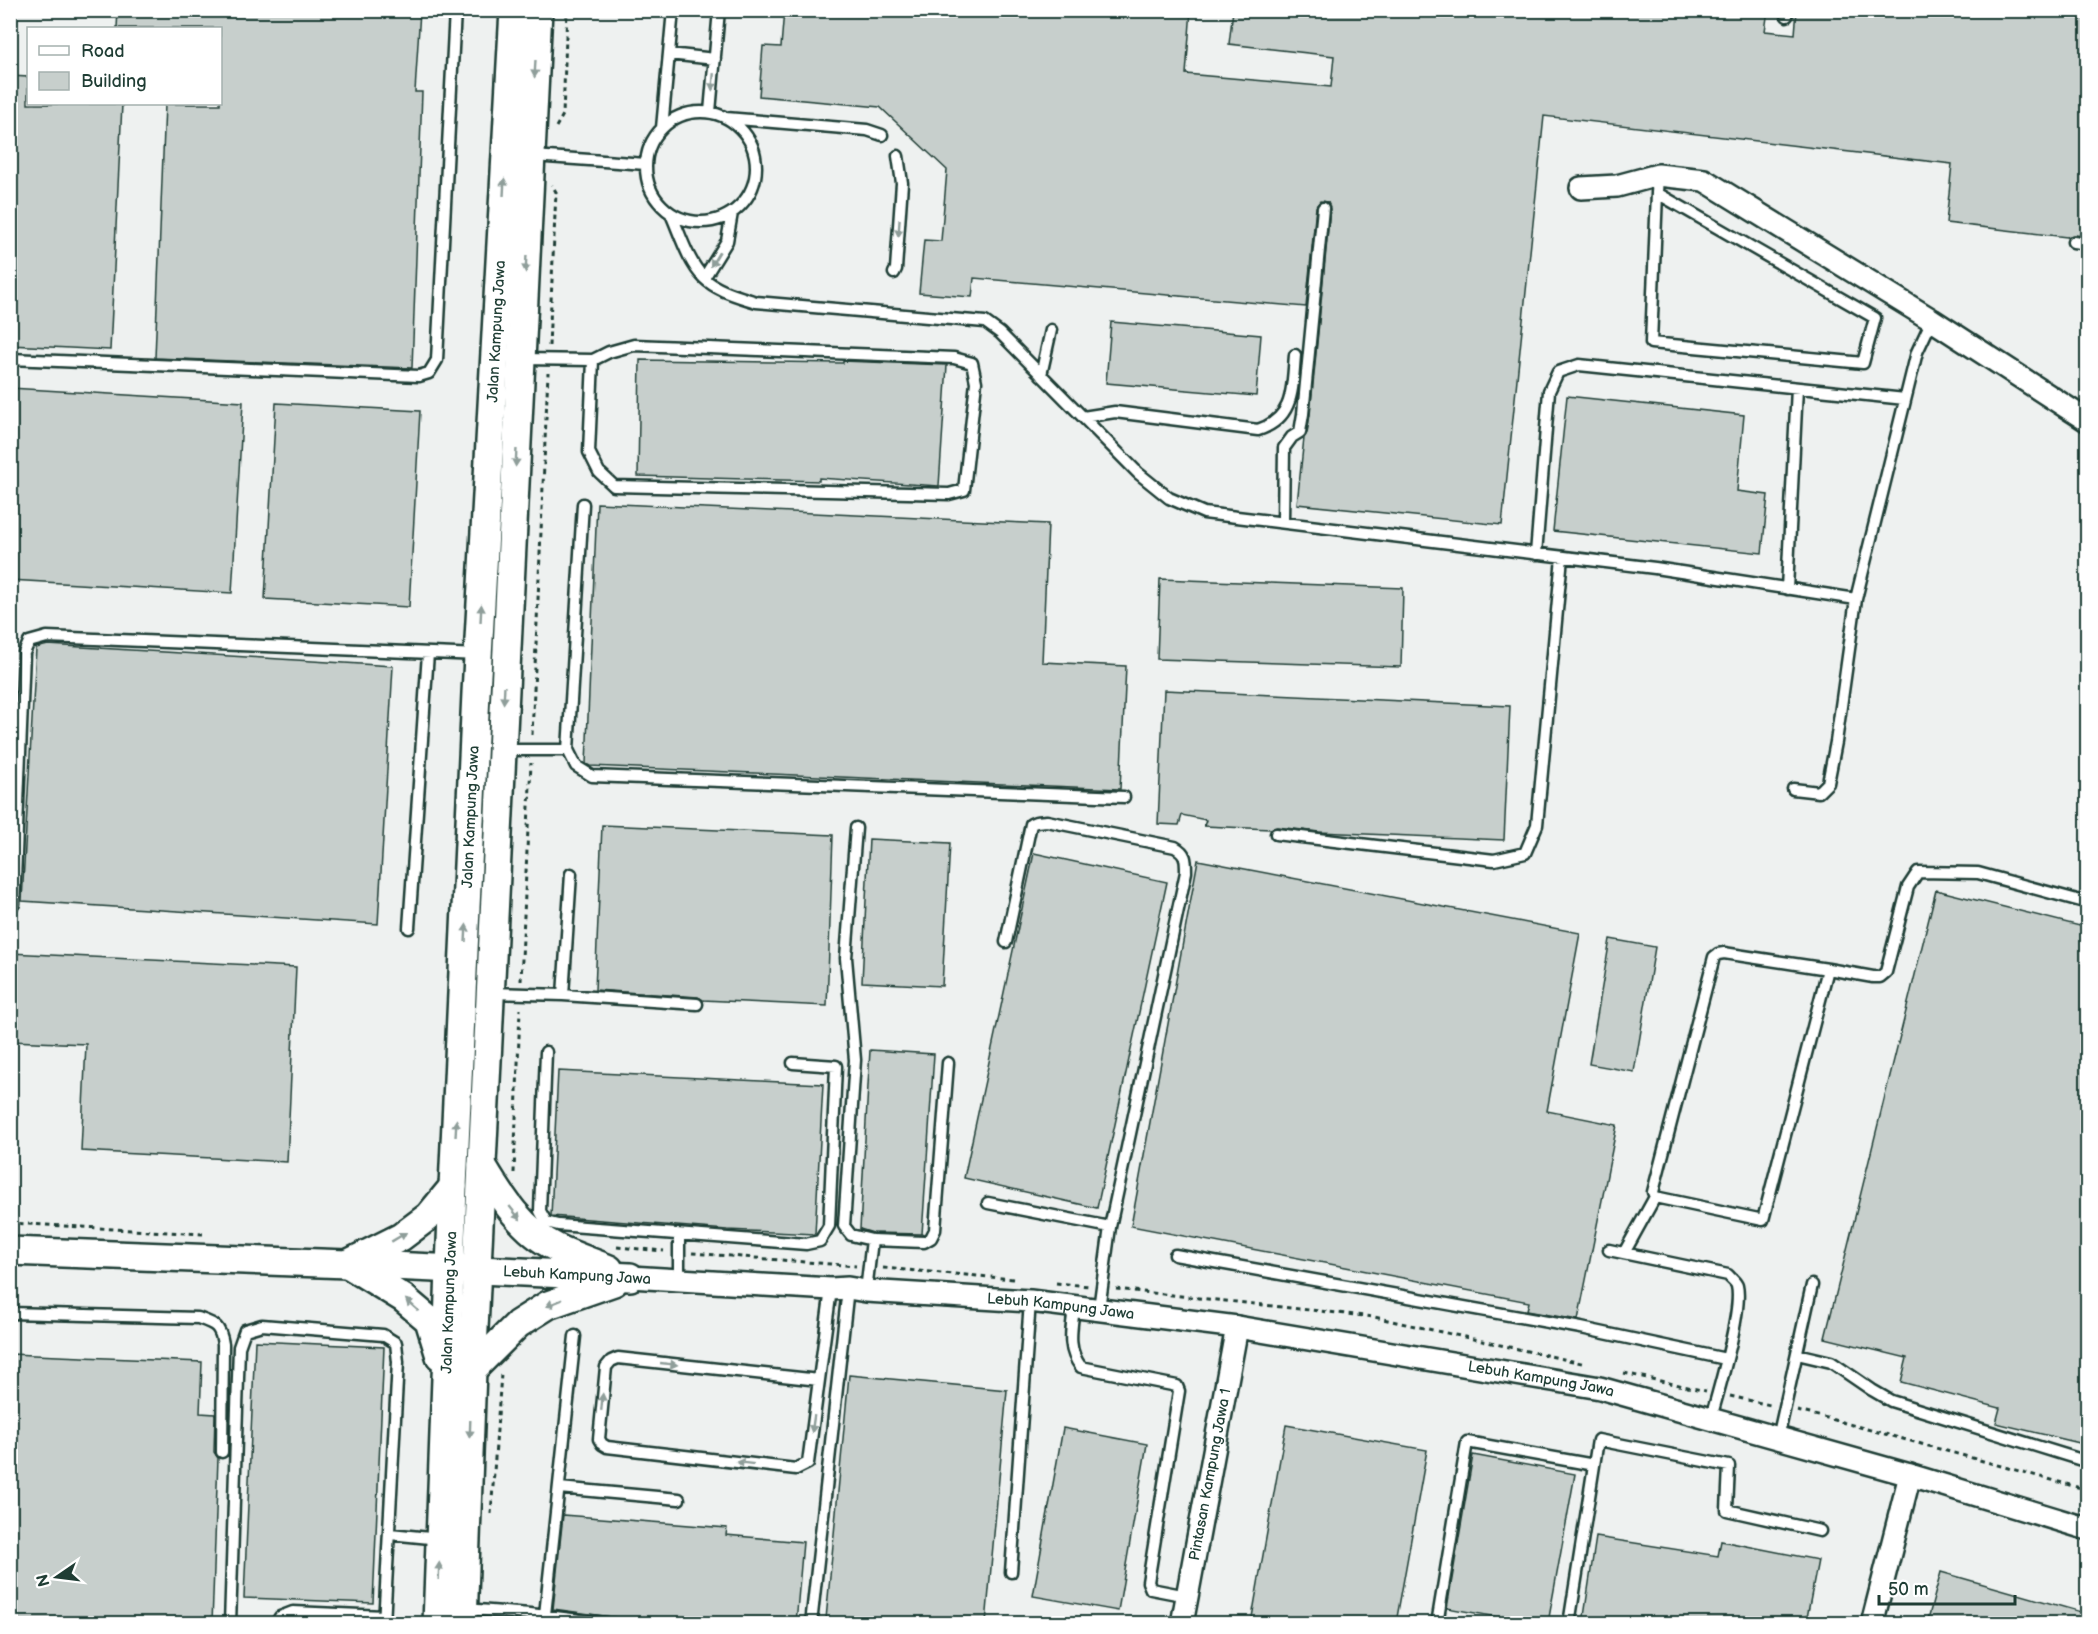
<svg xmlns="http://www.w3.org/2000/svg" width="2098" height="1634" viewBox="0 0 2098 1634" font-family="'Balsamiq Sans',sans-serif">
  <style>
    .built { fill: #eef1f0; fill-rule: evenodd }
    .building { fill: #c7cfcc; stroke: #1f3d34; stroke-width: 1.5 }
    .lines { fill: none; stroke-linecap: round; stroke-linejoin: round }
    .service-casing { stroke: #1f3d34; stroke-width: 15 }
    .minor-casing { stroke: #1f3d34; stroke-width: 26 }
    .tertiary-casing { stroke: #1f3d34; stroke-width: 32 }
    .path { stroke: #1f3d34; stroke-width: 3; stroke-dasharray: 4.5 4.5; stroke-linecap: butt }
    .service { stroke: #fff; stroke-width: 10 }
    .minor { stroke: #fff; stroke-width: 21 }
    .tertiary { stroke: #fff; stroke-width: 27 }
    .oneway { fill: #8f9e9a }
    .labels { text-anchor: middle; stroke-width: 5; stroke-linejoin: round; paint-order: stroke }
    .street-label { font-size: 15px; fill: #1f3d34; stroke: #fff }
  </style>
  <rect width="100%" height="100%" fill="#fff"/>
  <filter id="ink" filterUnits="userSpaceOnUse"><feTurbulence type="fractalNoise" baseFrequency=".0167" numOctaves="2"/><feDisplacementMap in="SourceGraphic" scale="12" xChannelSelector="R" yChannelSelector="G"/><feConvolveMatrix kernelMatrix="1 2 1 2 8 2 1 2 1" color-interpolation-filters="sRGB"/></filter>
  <g filter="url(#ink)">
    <path class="built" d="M 11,11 L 2087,11 L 2087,1623 L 11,1623 ZM 28,28 L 220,28 L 220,104 L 28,104 Z"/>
    <path class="building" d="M 118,10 L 420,10 L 415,92 L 422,92 L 412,368 L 155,358 L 165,104 L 220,104 L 220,28 L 117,28 Z
      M 784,10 L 1191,10 L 1186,74 L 1331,87 L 1334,56 L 1229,44 L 1233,10 L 1768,10 L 1765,31 L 1795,34 L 1797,10 L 2088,10 L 2088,236 L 2073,235 L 2067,237 L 1946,223 L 1952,164 L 1544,116 L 1502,525 L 1297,504 L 1304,438 L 1307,433 L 1310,415 L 1330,209 L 1328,202 L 1320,201 L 1316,207 L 1306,307 L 974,278 L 972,297 L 919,293 L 924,240 L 941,241 L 947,170 L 880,107 L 759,96 L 763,46 L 781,47 Z
      M 10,76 L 28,77 L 28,104 L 122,104 L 110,350 L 10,345 Z
      M 1111,322 L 1261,335 L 1256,396 L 1106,383 Z
      M 640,360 L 843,363 L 843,361 L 947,365 L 939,486 L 819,478 L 819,481 L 638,476 Z
      M 10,388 L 243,402 L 232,593 L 10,580 Z
      M 1567,396 L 1744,415 L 1737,491 L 1768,495 L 1762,553 L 1553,531 Z
      M 276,403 L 420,411 L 409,607 L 265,599 Z
      M 597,503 L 1048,524 L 1042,662 L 1126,666 L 1120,789 L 590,766 L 586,764 Z
      M 1160,579 L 1403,588 L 1401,667 L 1157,659 Z
      M 48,645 L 393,666 L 378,924 L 22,901 L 36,648 Z
      M 1164,690 L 1510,706 L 1504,840 L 1319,832 L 1277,827 L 1270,829 L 1204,826 L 1206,820 L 1182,815 L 1179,825 L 1158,824 Z
      M 602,825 L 833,835 L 827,1006 L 703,1000 L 698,997 L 595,990 Z
      M 869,839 L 950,843 L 942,986 L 862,982 Z
      M 1034,853 L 1167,882 L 1097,1208 L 964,1178 Z
      M 1198,860 L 1580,933 L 1547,1111 L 1617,1125 L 1578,1320 L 1527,1311 L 1529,1302 L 1131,1226 Z
      M 1936,890 L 2088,928 L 2088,1445 L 1996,1423 L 2000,1408 L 1901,1382 L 1907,1358 L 1825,1338 Z
      M 1610,939 L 1655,947 L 1634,1072 L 1589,1064 Z
      M 10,953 L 296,967 L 287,1162 L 81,1151 L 86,1044 L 10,1041 Z
      M 870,1050 L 934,1054 L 922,1234 L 873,1233 L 860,1229 Z
      M 558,1071 L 823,1084 L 815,1234 L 727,1230 L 551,1216 Z
      M 255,1341 L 384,1347 L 373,1603 L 244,1598 Z
      M 10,1354 L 202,1362 L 200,1413 L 215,1414 L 214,1452 L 218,1458 L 212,1623 L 10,1623 Z
      M 849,1375 L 1007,1390 L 986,1623 L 878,1623 L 826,1619 Z
      M 1286,1425 L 1427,1450 L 1396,1623 L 1251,1623 Z
      M 1063,1428 L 1147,1444 L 1118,1611 L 1033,1596 Z
      M 1473,1455 L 1575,1474 L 1548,1623 L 1531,1623 L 1447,1608 Z
      M 563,1515 L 727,1528 L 726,1535 L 803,1542 L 796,1623 L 656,1623 L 553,1609 Z
      M 1596,1537 L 1718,1556 L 1721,1541 L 1818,1560 L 1806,1623 L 1583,1623 Z
      M 1941,1572 L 2088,1614 L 2088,1623 L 1927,1623 Z"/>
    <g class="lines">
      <defs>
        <path id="service" d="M 1787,16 L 1788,10
          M 669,54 L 715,59
          M646 167a55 55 0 1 1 110 0a55 55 0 1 1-110 0Z
          M 710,112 L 719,10
          M 726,118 L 867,130 L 882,135
          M 662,128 L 673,10
          M 533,156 L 646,164
          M 1657,193 L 1875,318 L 1863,363 L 1651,343 L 1657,193 L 1658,175
          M 671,214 C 680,234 688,262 704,278 C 717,291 738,296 756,302 L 985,322 L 1000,333 L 1138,473 L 1169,498 L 1204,513 L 1655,568 L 1856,599
          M 2073,242 L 2088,244
          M 894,273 L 896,269 L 902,183 L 898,156
          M 704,278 L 727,241 L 732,213
          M 10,359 L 419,376 L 429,373 L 437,360 L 455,10
          M 522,359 L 593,360 L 609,352 L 634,345 L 954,358 L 972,363 L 976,382 L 964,490 L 949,494 L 614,486 L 599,472 L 589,452 L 593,360
          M 1041,375 L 1051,330
          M 1083,417 L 1115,412 L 1258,430 C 1295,418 1292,388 1295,355
          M 1283,522 L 1284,448 L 1292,437 L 1300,432 L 1303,414 L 1323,208
          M 1536,554 L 1549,391 L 1558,372 L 1579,365 L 1905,399
          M 1787,589 L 1797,388
          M 501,750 L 568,750 L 583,504
          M 568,750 L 576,766 L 592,776 L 1124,797
          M 1793,789 L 1819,792 L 1828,783 L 1836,742 L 1856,599 L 1917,352 L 1932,320
          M 856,828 L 846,958 L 855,1060 L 844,1226 L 851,1235 L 872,1240
          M 1276,834 L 1494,860 L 1525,853 L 1537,825 L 1562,557
          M 14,904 L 24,653 L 29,642 L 47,637 L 479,655
          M 409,928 L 428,653
          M 1006,942 L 1031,824 L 1036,822 L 1047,821 L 1175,847 C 1186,853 1186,859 1186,872 L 1110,1227 L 1099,1309
          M 1828,969 L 1873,977 L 1880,977 L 1886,972 L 1908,887 L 1918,872 L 1978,873 L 2088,903
          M 490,993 L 563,995 L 697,1004
          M 563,995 L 571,874
          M 546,1052 L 540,1211 L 546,1222 L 558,1225 L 806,1244 L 820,1241 L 829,1226 L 836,1066 L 793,1063
          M 988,1203 L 1110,1227
          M 1609,1250 L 1728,1275 C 1731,1279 1736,1282 1737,1286 C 1743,1310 1718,1392 1711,1418
          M 1624,1253 L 1655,1197 L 1653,1192 L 1714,957 L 1718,954 L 1724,953 L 1828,969 L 1763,1220 L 1655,1197
          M 1175,1255 L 1581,1328 L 1726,1359
          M 679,1280 L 679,1235
          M 866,1291 L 872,1240 L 924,1242 L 931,1238 L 935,1230 L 948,1063
          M 1074,1307 C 1072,1328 1066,1348 1081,1367 L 1177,1386 L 1179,1391 L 1148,1582 L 1151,1589 L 1187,1596
          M 10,1313 L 198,1318 C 215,1324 220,1325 223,1344 L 222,1452
          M 1797,1354 L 1831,1362 L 1872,1390 L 1891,1401 L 2088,1462
          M 819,1380 L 618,1358 L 611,1361 L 606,1367 L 599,1439 L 602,1444 L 607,1447 L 796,1469 L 808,1463 L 831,1289
          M 1778,1438 L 1812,1285
          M 559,1488 L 679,1499
          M 390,1534 L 440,1539
          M 1011,1572 L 1030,1301
          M 465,1609 L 530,1614 L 613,1624
          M 230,1624 L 239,1347 L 245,1330 L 262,1325 L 383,1335 L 396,1343 L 398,1362 L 384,1624
          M 276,1624 L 280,1617 L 293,1612 L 384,1616
          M 544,1624 L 575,1336
          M 811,1624 L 848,1288
          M 1437,1624 L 1467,1442 L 1594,1465
          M 1569,1624 L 1598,1440 L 1729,1466 L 1727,1510 L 1820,1531"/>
        <g id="minor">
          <path d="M 1581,188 L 1617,186 L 1658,175 L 1704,180 L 1932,320 L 2088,421"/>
          <path id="s1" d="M 630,1277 L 831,1289 L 848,1288 L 866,1291 L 1030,1301 L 1237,1327 L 1600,1388 L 1910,1475 L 2088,1529"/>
          <path id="s2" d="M 1182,1624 L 1237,1327"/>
          <path d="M 1872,1624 L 1910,1475"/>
        </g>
        <g id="tertiary">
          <path d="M 482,1165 C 501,1197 522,1231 557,1248 C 573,1256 592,1262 609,1269"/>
          <path d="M 10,1251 L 347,1264 L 630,1277"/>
          <path d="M 351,1262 L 401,1237 L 429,1216 L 453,1187"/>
          <path d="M 351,1266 L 403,1298 L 429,1320 L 440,1356"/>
          <path d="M 472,1370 L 518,1324 L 548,1305 L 614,1282"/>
          <path id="s3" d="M 437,1624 L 453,1187 L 476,693 L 514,10"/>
          <path d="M 463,1624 L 472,1370 L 538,10"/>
        </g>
      </defs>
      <use href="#service" class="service-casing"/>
      <use href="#minor" class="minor-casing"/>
      <use href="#tertiary" class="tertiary-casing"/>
      <path class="path" d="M 556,127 L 563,115 L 567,10
        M 549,346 L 556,192 L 552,185
        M 532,735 L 548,373
        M 521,981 L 531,763
        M 514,1173 L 520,1009
        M 10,1223 L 203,1234
        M 617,1247 L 664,1251
        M 692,1253 L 856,1266
        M 883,1268 L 1014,1279
        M 1056,1283 L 1089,1286
        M 1116,1289 L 1374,1317 L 1586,1364
        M 1624,1373 L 1706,1391
        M 1730,1396 L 1770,1405
        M 1797,1411 L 1827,1418 L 2088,1490
        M 491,1514 L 501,1374"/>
      <use href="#service" class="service"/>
      <use href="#minor" class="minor"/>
      <use href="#tertiary" class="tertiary"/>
    </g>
    <defs><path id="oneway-solid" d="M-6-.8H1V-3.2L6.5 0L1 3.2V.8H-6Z" transform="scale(1.5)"/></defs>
    <g class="oneway">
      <use href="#oneway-solid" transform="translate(535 69) rotate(93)"/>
      <use href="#oneway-solid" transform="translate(713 82) rotate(95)"/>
      <use href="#oneway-solid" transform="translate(504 187) rotate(-87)"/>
      <use href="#oneway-solid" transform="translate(899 228) rotate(94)"/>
      <use href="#oneway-solid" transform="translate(715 259) rotate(121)"/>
      <use href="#oneway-solid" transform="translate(526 264) rotate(93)"/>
      <use href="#oneway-solid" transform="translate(516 458) rotate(93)"/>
      <use href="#oneway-solid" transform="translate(481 613) rotate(-87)"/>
      <use href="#oneway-solid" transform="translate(504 695) rotate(93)"/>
      <use href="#oneway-solid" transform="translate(466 933) rotate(-87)"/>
      <use href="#oneway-solid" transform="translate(456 1128) rotate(-87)"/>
      <use href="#oneway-solid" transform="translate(515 1213) rotate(51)"/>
      <use href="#oneway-solid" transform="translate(399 1237) rotate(-31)"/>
      <use href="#oneway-solid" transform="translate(554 1303) rotate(158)"/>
      <use href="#oneway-solid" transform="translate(412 1305) rotate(-138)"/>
      <use href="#oneway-solid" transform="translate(669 1364) rotate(6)"/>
      <use href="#oneway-solid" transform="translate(602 1402) rotate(-85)"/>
      <use href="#oneway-solid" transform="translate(813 1424) rotate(98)"/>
      <use href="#oneway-solid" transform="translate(470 1429) rotate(92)"/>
      <use href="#oneway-solid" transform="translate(745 1463) rotate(-173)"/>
      <use href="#oneway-solid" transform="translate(439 1571) rotate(-88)"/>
    </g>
  </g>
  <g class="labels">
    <g class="street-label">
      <text dy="5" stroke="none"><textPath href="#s3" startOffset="1294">Jalan Kampung Jawa</textPath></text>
      <text dy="5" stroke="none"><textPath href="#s3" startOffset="808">Jalan Kampung Jawa</textPath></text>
      <text transform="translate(577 1275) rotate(3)" y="5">Lebuh Kampung Jawa</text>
      <text dy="5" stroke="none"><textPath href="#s3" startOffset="322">Jalan Kampung Jawa</textPath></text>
      <text dy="5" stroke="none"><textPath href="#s1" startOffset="432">Lebuh Kampung Jawa</textPath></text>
      <text dy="5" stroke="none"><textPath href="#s1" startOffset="918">Lebuh Kampung Jawa</textPath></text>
      <text dy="5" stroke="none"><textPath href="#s2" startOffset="152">Pintasan Kampung Jawa 1</textPath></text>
    </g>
  </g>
  <rect width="2098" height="1634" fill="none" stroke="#fff" stroke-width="36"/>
  <rect x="18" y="18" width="2062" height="1598" fill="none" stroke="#1f3d34" stroke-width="2" filter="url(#ink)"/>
  <rect x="27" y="27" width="195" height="78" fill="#ffffff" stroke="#a5b1ae" stroke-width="1.5"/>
  <rect x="39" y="46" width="30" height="9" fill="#ffffff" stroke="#a5b1ae" stroke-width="1.5"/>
  <text x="81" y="57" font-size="18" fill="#1f3d34">Road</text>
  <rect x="39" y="72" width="30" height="18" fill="#c7cfcc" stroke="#a5b1ae" stroke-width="1.5"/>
  <text x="81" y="87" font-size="18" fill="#1f3d34">Building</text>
  <g transform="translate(57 1577) rotate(256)" stroke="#ffffff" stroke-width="4.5" paint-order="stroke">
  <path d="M0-4.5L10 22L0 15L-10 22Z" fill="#1f3d34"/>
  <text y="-9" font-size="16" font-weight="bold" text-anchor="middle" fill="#1f3d34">N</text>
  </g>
  <path d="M1879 1595v9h136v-9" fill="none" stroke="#1f3d34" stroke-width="3"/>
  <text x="1888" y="1595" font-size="18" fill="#1f3d34" stroke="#ffffff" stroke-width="4.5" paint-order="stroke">50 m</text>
</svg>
